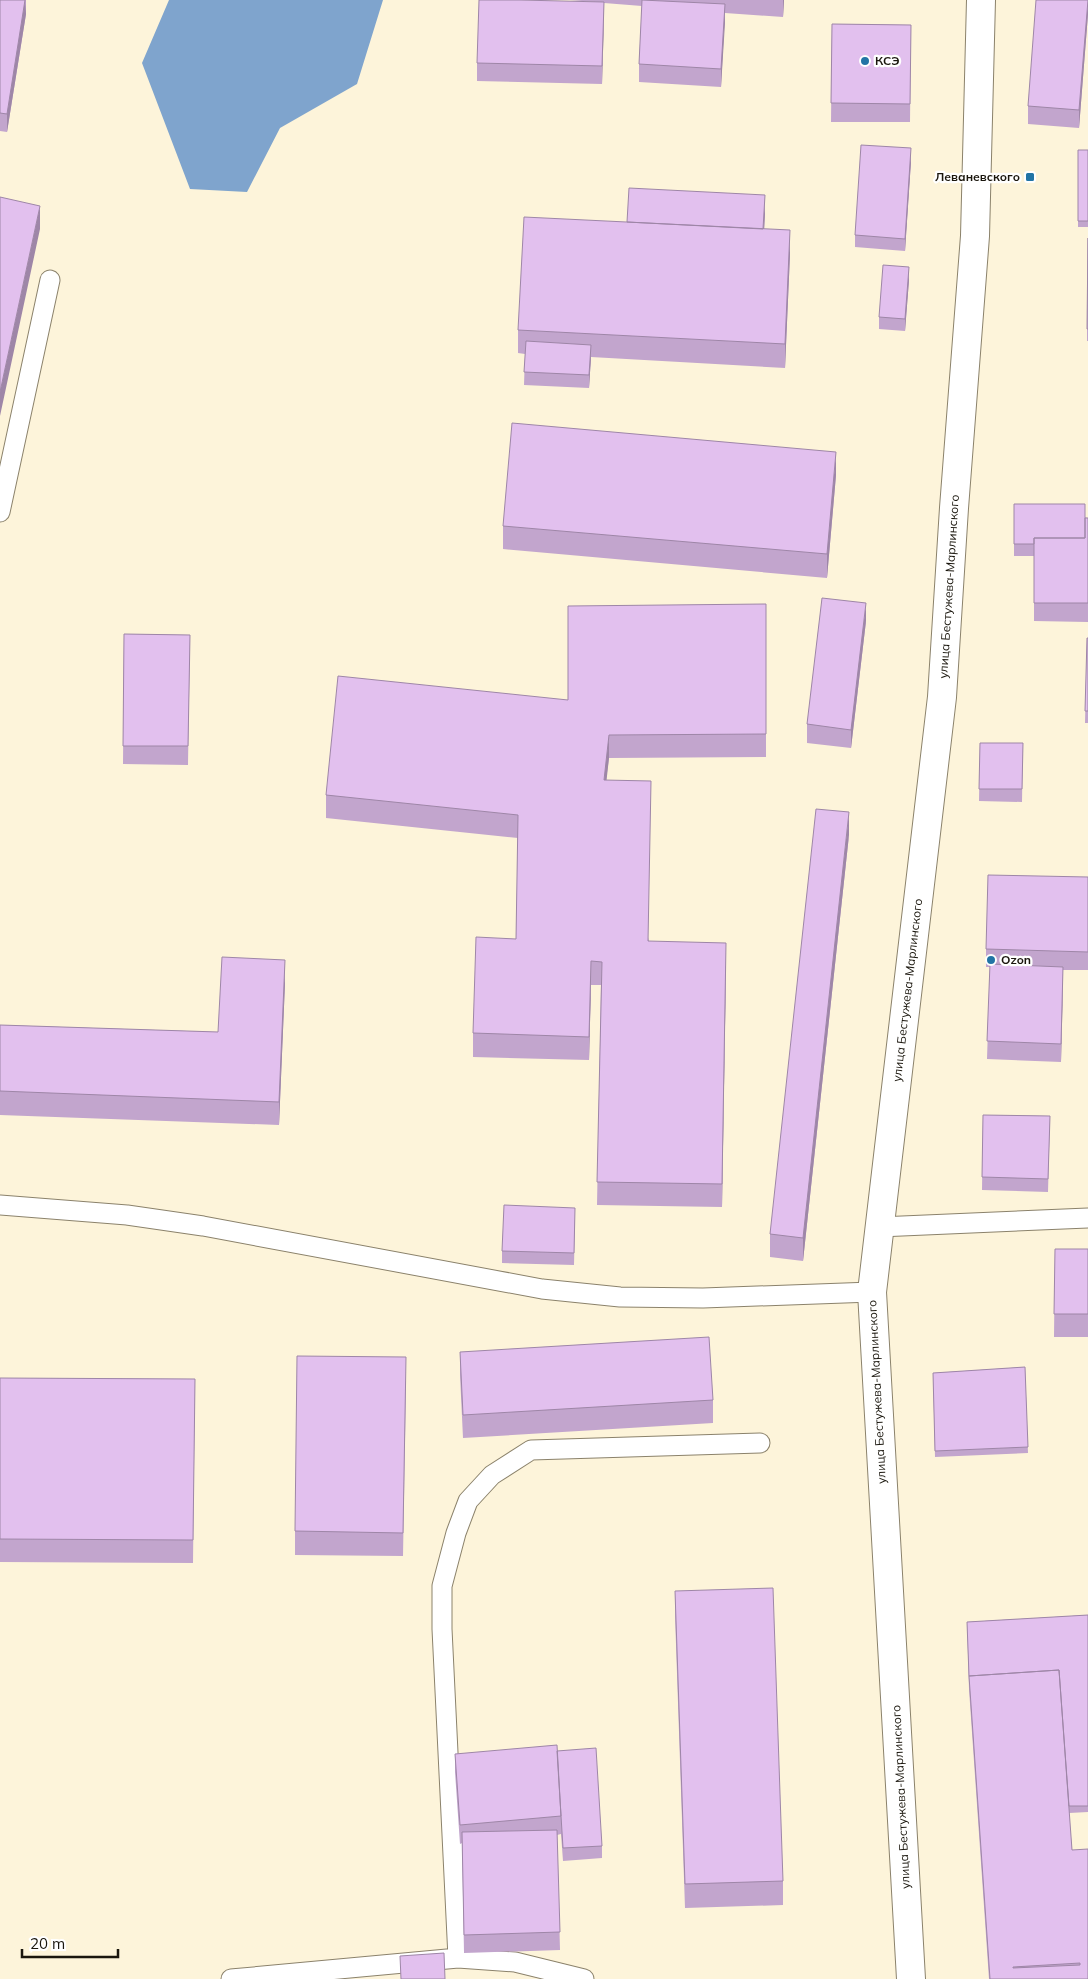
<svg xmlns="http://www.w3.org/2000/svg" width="1088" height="1979" viewBox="0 0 1088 1979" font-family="Mulish,sans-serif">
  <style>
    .water { fill: #7fa4cd }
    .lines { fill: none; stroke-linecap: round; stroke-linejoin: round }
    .service-casing { stroke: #8b826b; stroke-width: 21 }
    .minor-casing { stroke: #8b826b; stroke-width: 30 }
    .service { stroke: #fff; stroke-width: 19 }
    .minor { stroke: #fff; stroke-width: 28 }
    .wall { fill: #c2a5cd }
    .shaded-wall { fill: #9e86a7 }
    .building { fill: #e2c0ee; stroke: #9e86a7; fill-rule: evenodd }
    .poi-dot { fill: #2274a5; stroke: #fff; stroke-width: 2 }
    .labels { text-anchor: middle; stroke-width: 4.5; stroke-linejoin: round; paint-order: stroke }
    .poi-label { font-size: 12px; font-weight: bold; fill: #1a160d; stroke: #fff; text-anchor: start }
    .street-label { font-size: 12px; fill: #1a160d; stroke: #fff }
  </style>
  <rect width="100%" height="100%" fill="#fdf4da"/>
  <path class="water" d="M 169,0 L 383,0 L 357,84 L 280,128 L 247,192 L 190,189 L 142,63 Z"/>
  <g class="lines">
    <defs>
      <path id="service" d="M 0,512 L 50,280
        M 0,1205 L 127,1215 L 203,1226 L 542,1289 L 620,1297 L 703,1298 L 872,1292
        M 879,1227 L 1088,1218
        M 458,1958 L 442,1629 L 442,1586 L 456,1533 L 468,1501 L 492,1475 L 531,1450 L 760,1443
        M 231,1979 L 458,1958 L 515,1962 L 584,1979"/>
      <g id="minor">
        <path id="s1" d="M 911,1979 L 872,1292 L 942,697 L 954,508 L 975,236 L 981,0"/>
      </g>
    </defs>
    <use href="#service" class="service-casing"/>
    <use href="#minor" class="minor-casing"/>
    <use href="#service" class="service"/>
    <use href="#minor" class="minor"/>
  </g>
  <path class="wall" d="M 0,0 L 26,0 L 26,14 L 7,132 L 0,131 Z
    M 570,0 L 784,0 L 783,17 L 725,13 L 721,87 L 639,82 L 639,64 L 642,6 L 604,3 L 602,84 L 477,81 L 477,63 L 594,2 Z
    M 1088,0 L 1088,14 L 1079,128 L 1028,124 L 1028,106 Z
    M 832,24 L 911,25 L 910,122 L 831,122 Z
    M 1078,150 L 1088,150 L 1088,227 L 1078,227 Z
    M 911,161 L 905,251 L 855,247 L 855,235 Z
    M 765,213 L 764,229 L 790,254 L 785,368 L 591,357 L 589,388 L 524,385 L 525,354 L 518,353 L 518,330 L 627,222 Z
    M 1088,238 L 1088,341 L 1087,341 L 1087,329 Z
    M 909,280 L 905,331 L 879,329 L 879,317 Z
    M 836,475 L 827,578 L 503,549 L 503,526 Z
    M 1014,504 L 1088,518 L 1088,622 L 1034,621 L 1034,556 L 1014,556 Z
    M 766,604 L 766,757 L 609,758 L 606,780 L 649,941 L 726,966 L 722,1207 L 597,1205 L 601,985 L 591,985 L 589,1060 L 473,1057 L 473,1033 L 516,939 L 518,838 L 326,818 L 326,795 L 568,700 Z
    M 866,621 L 851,748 L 807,743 L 807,724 Z
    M 124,634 L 190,635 L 188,765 L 123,764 Z
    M 1087,638 L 1088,638 L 1088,723 L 1085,723 Z
    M 980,743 L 1023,743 L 1022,802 L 979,801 Z
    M 849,835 L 803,1261 L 770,1257 L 770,1234 Z
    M 1088,877 L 1088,970 L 1063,970 L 1061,1062 L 987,1059 L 990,967 L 986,967 L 986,949 Z
    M 285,983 L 279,1125 L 0,1115 L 0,1025 L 218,1032 Z
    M 983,1115 L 1050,1116 L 1048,1192 L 982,1190 Z
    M 575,1220 L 574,1265 L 502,1263 L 502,1251 Z
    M 1055,1249 L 1088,1249 L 1088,1337 L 1054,1337 Z
    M 460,1352 L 713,1400 L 713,1423 L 463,1438 L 460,1375 Z
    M 1025,1367 L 1028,1453 L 935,1457 L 933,1373 Z
    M 0,1378 L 195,1379 L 193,1563 L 0,1562 Z
    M 406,1381 L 403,1556 L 295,1555 L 295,1531 Z
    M 675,1591 L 783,1881 L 783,1905 L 685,1908 L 675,1615 Z
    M 1088,1615 L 1088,1812 L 1069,1813 L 1072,1850 L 1088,1979 L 989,1979 L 969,1689 L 967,1622 Z
    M 557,1751 L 602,1846 L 602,1858 L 563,1861 L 561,1834 L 557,1835 L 560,1950 L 464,1953 L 462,1843 L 460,1844 L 455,1772 L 455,1754 Z"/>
  <path class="shaded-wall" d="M 25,0 L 26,14 L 7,132 L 7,114 Z
    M 783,0 L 784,0 L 783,17 Z
    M 1088,0 L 1088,14 L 1079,128 L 1079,110 Z
    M 604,2 L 604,20 L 602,84 L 602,66 Z
    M 725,4 L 725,23 L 721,87 L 721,69 Z
    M 911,148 L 911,161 L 905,251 L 905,239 Z
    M 765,195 L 765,213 L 763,252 L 763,234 Z
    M 40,206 L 40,229 L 0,416 L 0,392 Z
    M 790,230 L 790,254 L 785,368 L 785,344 Z
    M 909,267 L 909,280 L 905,331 L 905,319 Z
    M 591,345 L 591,357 L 589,388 L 589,375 Z
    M 836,452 L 836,475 L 827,578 L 827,554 Z
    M 866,603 L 866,621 L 851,748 L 851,730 Z
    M 609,735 L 609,758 L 604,803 L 604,780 Z
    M 849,812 L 849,835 L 803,1261 L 803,1238 Z
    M 726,943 L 726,966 L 722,1207 L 722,1184 Z
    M 285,960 L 285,983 L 279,1125 L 279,1102 Z
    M 591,961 L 591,985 L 589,1060 L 589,1037 Z
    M 1063,967 L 1063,985 L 1061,1062 L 1061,1044 Z"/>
  <path class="building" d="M 0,0 L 25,0 L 7,114 L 0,113 Z
    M 479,0 L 520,0 L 604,2 L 602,66 L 477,63 Z
    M 642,0 L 725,4 L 721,69 L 639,64 Z
    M 1036,0 L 1088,0 L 1079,110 L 1028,106 Z
    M 832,24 L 911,25 L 910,104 L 831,103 Z
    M 861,145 L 911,148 L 905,239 L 855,235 Z
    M 1078,150 L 1088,150 L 1088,221 L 1078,221 Z
    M 629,188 L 765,195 L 763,229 L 627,222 Z
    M 0,197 L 40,206 L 0,392 Z
    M 524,217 L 790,230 L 785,344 L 518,330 Z
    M 1088,238 L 1088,329 L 1087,329 Z
    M 883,265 L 909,267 L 905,319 L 879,317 Z
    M 526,341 L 591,345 L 589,375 L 524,372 Z
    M 512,423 L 836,452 L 827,554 L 503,526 Z
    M 1014,504 L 1085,504 L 1085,538 L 1034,538 L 1034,544 L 1014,544 Z
    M 1085,518 L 1088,518 L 1088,603 L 1034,603 L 1034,538 L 1085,538 Z
    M 822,598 L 866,603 L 851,730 L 807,724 Z
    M 766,604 L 766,734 L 609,735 L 604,780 L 651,781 L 648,941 L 726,943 L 722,1184 L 597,1182 L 602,962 L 591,961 L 589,1037 L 473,1033 L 476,937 L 516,939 L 518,815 L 326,795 L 338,676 L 568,700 L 568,606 Z
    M 124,634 L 190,635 L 188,746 L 123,746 Z
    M 1087,638 L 1088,638 L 1088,711 L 1085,711 Z
    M 980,743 L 1023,743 L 1022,789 L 979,789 Z
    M 816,809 L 849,812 L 803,1238 L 770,1234 Z
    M 988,875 L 1088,877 L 1088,952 L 986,949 Z
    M 222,957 L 285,960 L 279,1102 L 0,1091 L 0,1025 L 218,1032 Z
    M 990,964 L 1063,967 L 1061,1044 L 987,1041 Z
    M 983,1115 L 1050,1116 L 1048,1179 L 982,1177 Z
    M 504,1205 L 575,1208 L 574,1253 L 502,1251 Z
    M 1055,1249 L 1088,1249 L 1088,1314 L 1054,1314 Z
    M 709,1337 L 713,1400 L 463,1415 L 460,1352 Z
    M 297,1356 L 406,1357 L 403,1533 L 295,1531 Z
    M 1025,1367 L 1028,1447 L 935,1451 L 933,1373 Z
    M 0,1378 L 195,1379 L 193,1540 L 0,1539 Z
    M 773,1588 L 783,1881 L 685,1884 L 675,1591 Z
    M 1088,1615 L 1088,1806 L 1069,1806 L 1059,1670 L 969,1676 L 967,1622 Z
    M 1059,1670 L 1072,1850 L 1088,1849 L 1088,1979 L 990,1979 L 969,1676 ZM 1080,1963 L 1080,1965 L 1013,1968 L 1013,1967 Z
    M 557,1745 L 561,1816 L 460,1825 L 455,1754 Z
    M 596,1748 L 602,1846 L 563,1848 L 557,1751 Z
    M 557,1830 L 560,1932 L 464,1935 L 462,1832 Z
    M 444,1953 L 445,1979 L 401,1979 L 400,1956 Z"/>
  <g class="poi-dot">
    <circle cx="865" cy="61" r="5"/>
    <rect x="1025" y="172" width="10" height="10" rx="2.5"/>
    <circle cx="991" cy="960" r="5"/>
  </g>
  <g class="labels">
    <g class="poi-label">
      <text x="875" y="65">КСЭ</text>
      <text x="1020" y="181" text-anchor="end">Леваневского</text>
      <text x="1001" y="964">Ozon</text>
    </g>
    <g class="street-label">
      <text dy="4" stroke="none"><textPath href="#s1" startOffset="1398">улица Бестужева-Марлинского</textPath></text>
      <text dy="4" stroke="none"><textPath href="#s1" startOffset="992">улица Бестужева-Марлинского</textPath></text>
      <text transform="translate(877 1392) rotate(-93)" y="4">улица Бестужева-Марлинского</text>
      <text transform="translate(901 1797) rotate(-93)" y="4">улица Бестужева-Марлинского</text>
    </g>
  </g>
  <path d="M22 1949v8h96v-8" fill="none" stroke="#1a160d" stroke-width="2.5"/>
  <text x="30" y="1949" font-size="15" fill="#1a160d" stroke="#ffffff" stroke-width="4" paint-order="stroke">20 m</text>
</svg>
